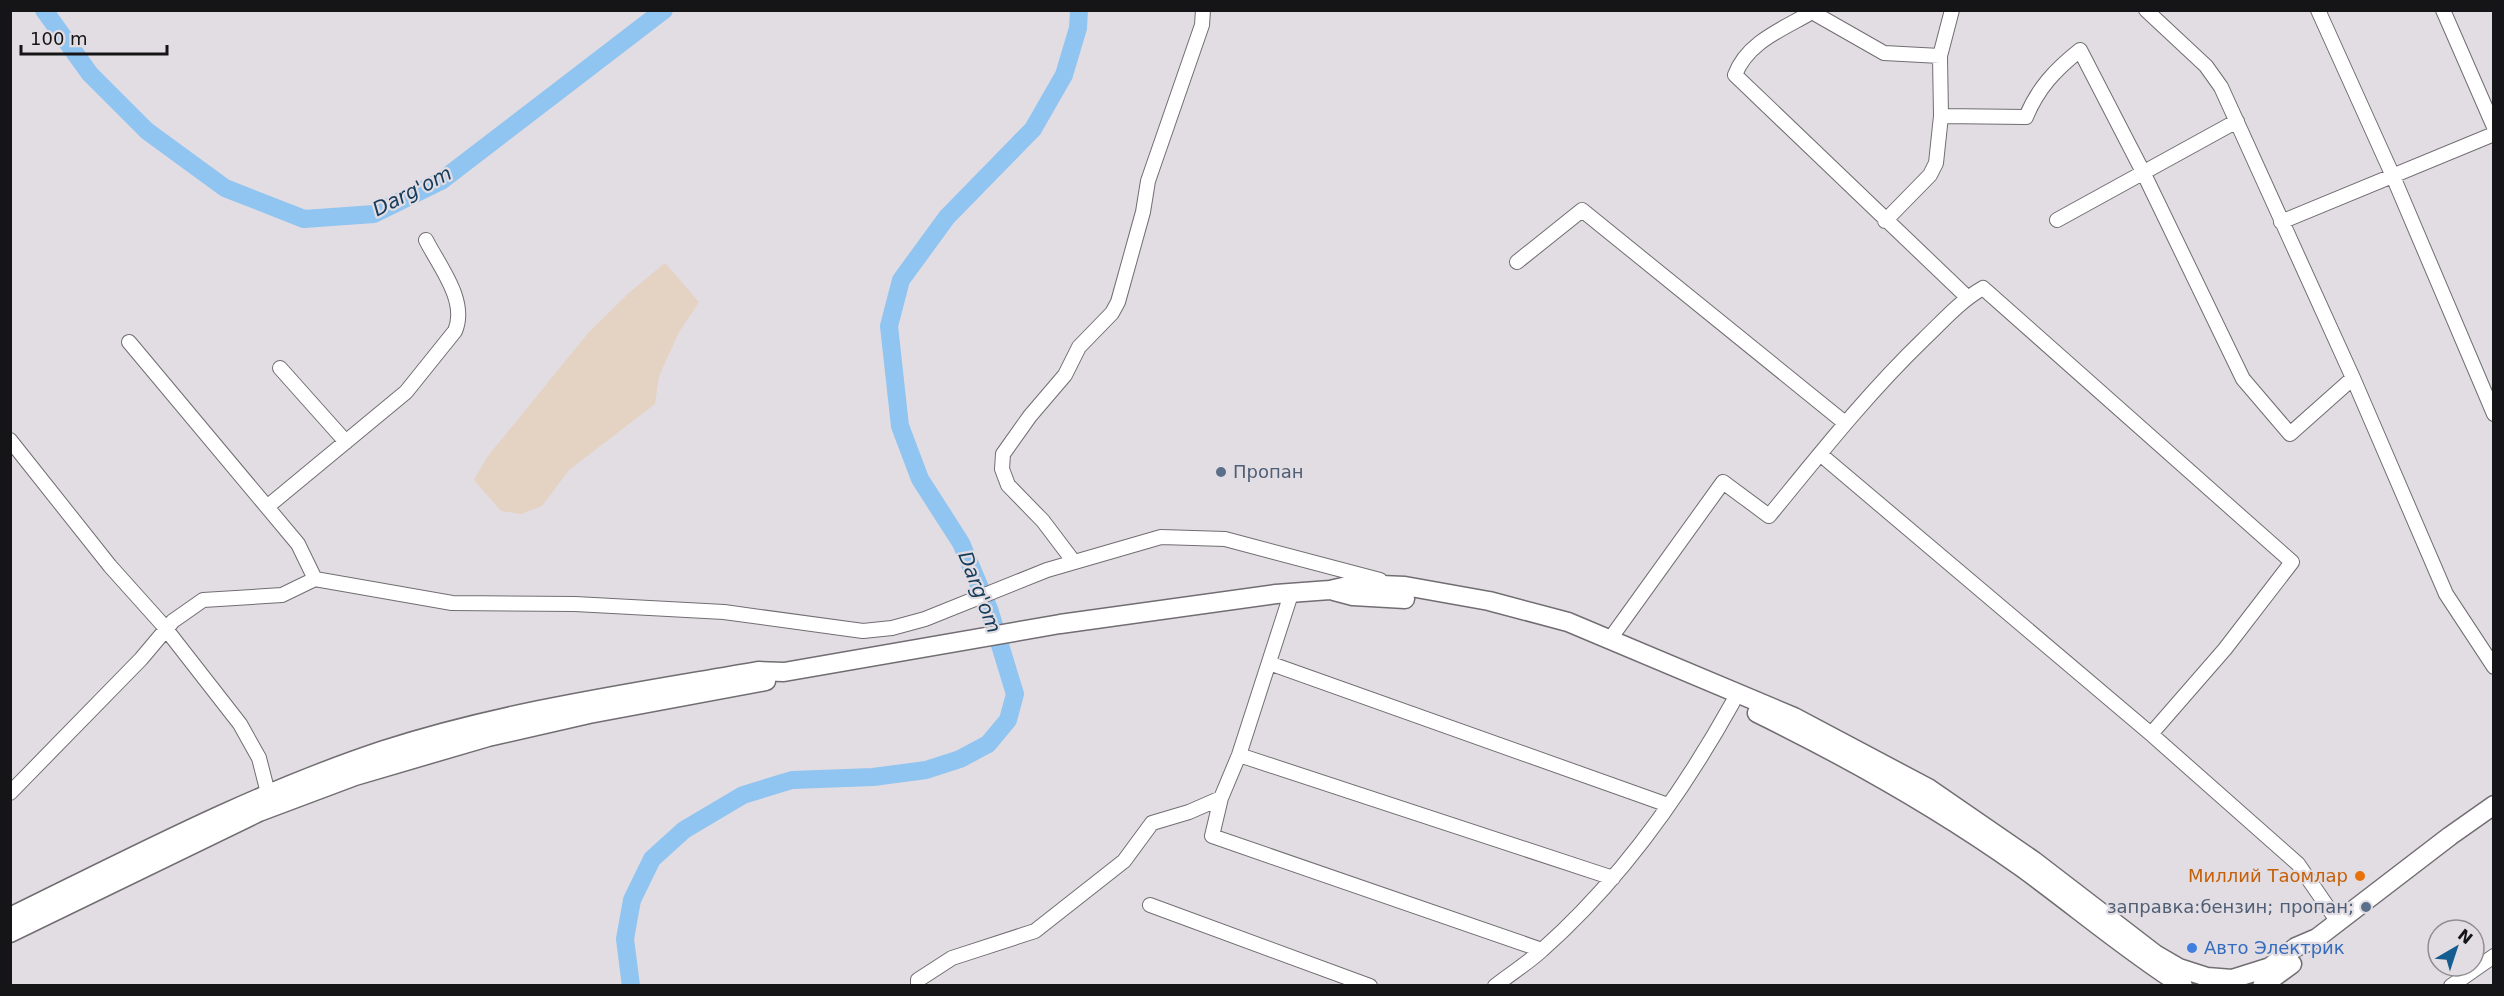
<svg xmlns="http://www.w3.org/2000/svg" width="2504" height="996" viewBox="0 0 2504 996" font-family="'DejaVu Sans',sans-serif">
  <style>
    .commercial { fill: #e4d2c2 }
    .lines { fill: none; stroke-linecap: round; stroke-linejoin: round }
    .river { stroke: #90c4f1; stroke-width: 18 }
    .minor-casing { stroke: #716d72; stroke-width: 16 }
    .major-casing { stroke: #716d72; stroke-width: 21 }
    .minor { stroke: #fff; stroke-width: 14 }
    .major { stroke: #fff; stroke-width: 18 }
    .service-dot { fill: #5c6f8a; stroke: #e2dde3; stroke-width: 2 }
    .food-dot { fill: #e8710a; stroke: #e2dde3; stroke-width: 2 }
    .shop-dot { fill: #3f7fe0; stroke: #e2dde3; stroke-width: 2 }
    .labels { text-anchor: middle; stroke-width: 4.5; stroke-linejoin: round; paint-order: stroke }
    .service-label { font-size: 18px; fill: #4e5e75; stroke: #e2dde3; text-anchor: start }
    .food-label { font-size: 18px; fill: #c56008; stroke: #e2dde3; text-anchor: end }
    .shop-label { font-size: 18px; fill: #366cbe; stroke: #e2dde3; text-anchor: start }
    .water-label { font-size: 20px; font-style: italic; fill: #153c5a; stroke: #e2dde3 }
  </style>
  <rect width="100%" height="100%" fill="#e2dde3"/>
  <path class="commercial" d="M 665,263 L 699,302 L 679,332 L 659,376 L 655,404 L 569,470 L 542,506 L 521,514 L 501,511 L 474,480 L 488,456 L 589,332 L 630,292 Z"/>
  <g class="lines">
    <path class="river" d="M 44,10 L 90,74 L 147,131 L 225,188 L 304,219 L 374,214 L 441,181 L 664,10
      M 631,986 L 625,939 L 632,900 L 652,859 L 684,830 L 743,795 L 792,780 L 873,777 L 926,770 L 960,759 L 988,744 L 1008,720 L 1015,694 L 989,609 L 961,543 L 920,479 L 900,426 L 889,326 L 901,280 L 947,217 L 1033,129 L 1064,75 L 1078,28 L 1079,10"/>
    <defs>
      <path id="minor" d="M 2146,10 L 2206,66 L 2221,87 L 2353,378 L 2446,594 L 2494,667
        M 2318,10 L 2392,174 L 2494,414
        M 2443,10 L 2494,127
        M 1940,56 L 1884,53 L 1812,12 C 1783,29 1747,42 1735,75 L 1967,297
        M 1941,116 L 2026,117 C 2038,88 2055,70 2080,50 L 2143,172 L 2243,379 L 2290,434 L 2353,378
        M 2057,220 L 2237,121
        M 1885,221 L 1930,175 L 1936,163 L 1941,116 L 1940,56 L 1952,10
        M 2281,222 L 2494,134
        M 1517,262 L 1582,210 L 1845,423
        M 129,342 L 298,544 L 315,579
        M 280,368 L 346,442
        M 10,440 L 110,566 L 162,624 L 240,724 L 259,758 L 268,793
        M 1820,454 L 2151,734 L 2298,864 L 2338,922
        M 267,507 L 406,392 L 455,331 C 468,301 439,266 426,240
        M 1074,562 L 1043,521 L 1008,485 L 1002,469 L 1003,454 L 1030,416 L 1065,375 L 1079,347 L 1112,313 L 1118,302 L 1143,212 L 1148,181 L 1202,25 L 1203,10
        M 1610,639 L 1723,482 L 1769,516 C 1819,455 1867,394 1924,339 C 1943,321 1960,301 1983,288 L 2292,562 L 2225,649 L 2151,734
        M 1269,663 L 1668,805
        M 1239,755 L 1613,878
        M 10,793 L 141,659 L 173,621 L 203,600 L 282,595 L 315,579 L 452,603 L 575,604 L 724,612 L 863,631 L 892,628 L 925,619 L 1047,570 L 1161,537 L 1225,539 L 1380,580
        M 1221,798 L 1212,836 L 1542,950
        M 1150,905 L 1370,986
        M 918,986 L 918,980 L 952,958 L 1035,931 L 1124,861 L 1152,823 L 1189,812 L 1221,798 L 1239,755 L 1291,594
        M 1495,986 C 1510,974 1528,963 1542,950 C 1620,881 1683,792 1733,702
        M 2451,986 L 2494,956"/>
      <path id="major" d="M 1334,591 L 1353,596 L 1405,599
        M 1757,713 C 1849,758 1938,808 2021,867 C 2075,906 2126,950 2183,986
        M 10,917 C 133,857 254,793 384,750 C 505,711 632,693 758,671 L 784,672 L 1060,624 L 1276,594 L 1330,590 L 1356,584 L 1405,586 L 1489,601 L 1568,622 L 1794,717 L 1928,788 L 2034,861 L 2155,954 L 2179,968 L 2207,977 L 2232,979 L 2270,967 L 2296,947 L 2317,938 L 2450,836 L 2494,805
        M 10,933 L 259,812 L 355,776 L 488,737 L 589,714 L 766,681
        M 2262,986 L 2292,964"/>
    </defs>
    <use href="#minor" class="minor-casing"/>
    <use href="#major" class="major-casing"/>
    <use href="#minor" class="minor"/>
    <use href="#major" class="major"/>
  </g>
  <g class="service-dot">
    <circle cx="1221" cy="472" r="6"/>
    <circle cx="2366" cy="907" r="6"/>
  </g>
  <circle class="food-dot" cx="2360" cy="876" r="6"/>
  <circle class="shop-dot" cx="2192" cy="948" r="6"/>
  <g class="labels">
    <g class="service-label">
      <text x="1233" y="478">Пропан</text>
      <text x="2354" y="913" text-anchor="end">заправка:бензин; пропан;</text>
    </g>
    <g class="food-label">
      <text x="2348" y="882">Миллий Таомлар</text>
    </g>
    <g class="shop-label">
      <text x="2204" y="954">Авто Электрик</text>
    </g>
    <g class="water-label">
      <text transform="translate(412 191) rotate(-27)" y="7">Darg'om</text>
      <text transform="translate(980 592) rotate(69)" y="7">Darg'om</text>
    </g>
  </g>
  <rect width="2504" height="996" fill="none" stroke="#151416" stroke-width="24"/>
  <g transform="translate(2456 948) rotate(39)"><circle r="28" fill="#e2dde3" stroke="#908d91" stroke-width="1.5"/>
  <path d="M0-4.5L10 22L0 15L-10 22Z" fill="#155c91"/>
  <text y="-9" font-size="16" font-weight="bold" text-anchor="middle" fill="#151416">N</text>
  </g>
  <path d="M21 45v9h146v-9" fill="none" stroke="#151416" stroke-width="3"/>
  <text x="30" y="45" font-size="18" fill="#151416" stroke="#e2dde3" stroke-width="4.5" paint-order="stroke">100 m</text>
</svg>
